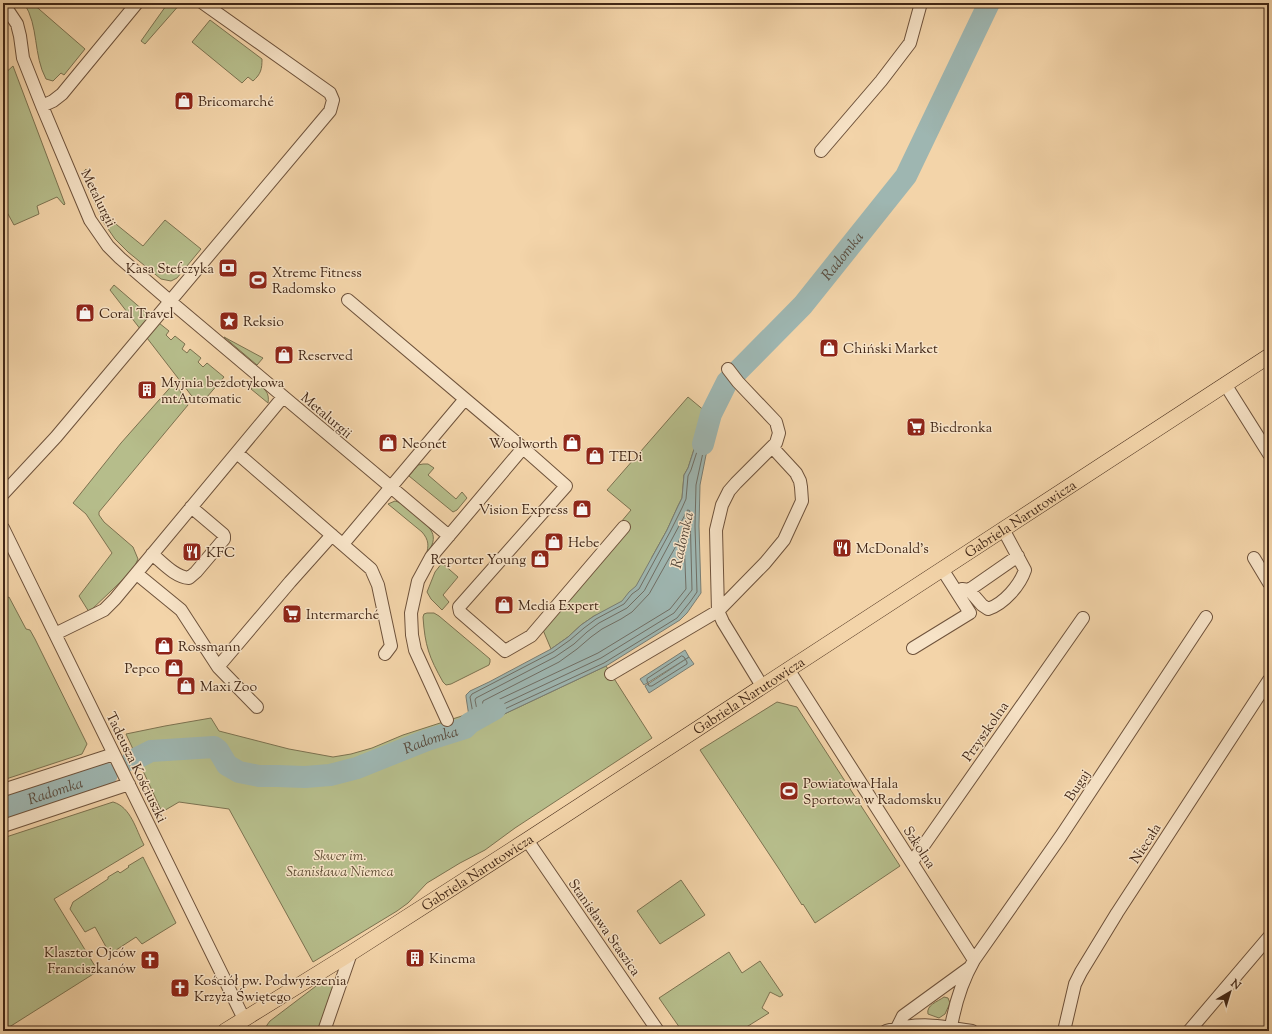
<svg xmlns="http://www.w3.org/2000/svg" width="1272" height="1034" viewBox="0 0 1272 1034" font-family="'Sorts Mill Goudy',serif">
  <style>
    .green { fill: #b6bd8b; stroke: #7c7250 }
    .water { fill: #9eb6b1; stroke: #797d73 }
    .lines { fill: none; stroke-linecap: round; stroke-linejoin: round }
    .shore { stroke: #706e64; stroke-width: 1 }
    .river { stroke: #9eb6b1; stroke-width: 22 }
    .minor-casing { stroke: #6e523b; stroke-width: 14 }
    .major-casing { stroke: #422716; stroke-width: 16 }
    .minor { stroke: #f7e3c7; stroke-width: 12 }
    .major { stroke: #f3d4a9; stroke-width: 15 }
    .labels { text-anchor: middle; stroke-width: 3; stroke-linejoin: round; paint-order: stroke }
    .poi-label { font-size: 14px; fill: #422716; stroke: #f7e3c7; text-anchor: start }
    .street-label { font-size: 14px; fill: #422716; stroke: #f7e3c7 }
    .park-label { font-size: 14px; font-style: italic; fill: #5f4c33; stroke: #f7e3c7 }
    .water-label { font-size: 15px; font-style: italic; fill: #594b3d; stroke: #f7e3c7 }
  </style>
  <rect width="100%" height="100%" fill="#f3d4a9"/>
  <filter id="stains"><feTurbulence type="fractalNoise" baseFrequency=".005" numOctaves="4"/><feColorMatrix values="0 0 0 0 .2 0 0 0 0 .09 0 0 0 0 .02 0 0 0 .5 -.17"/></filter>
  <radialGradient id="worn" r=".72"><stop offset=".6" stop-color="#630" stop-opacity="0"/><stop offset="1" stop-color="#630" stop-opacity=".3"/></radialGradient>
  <path class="green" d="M 24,3 L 32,3 L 85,49 L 64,75 L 61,73 L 53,81 L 46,79 C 33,55 39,26 24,3 Z
    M 168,3 L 181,3 L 145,44 L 141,41 Z
    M 210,20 L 262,59 C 262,69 261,74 253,81 L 248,77 L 242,83 L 192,42 Z
    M 13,66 L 65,204 L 64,205 L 57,197 L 37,206 L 39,214 L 14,225 L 3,205 L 3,75 Z
    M 86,169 L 101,212 L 143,246 L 165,220 L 201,249 L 177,278 L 171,281 L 161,279 L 128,252 L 115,239 L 104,223 L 82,174 Z
    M 114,285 L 151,317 L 141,330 L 110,290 Z
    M 159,323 L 169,331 L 166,335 L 171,340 L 175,336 L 185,344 L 182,349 L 187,353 L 190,349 L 201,358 L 198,362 L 203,367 L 207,363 L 224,377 L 201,404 L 191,395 L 147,338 Z
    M 224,337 L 263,358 L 257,365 Z
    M 175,382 L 188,405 L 99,512 L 99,515 L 104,522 L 133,547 L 138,559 L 133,570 L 89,612 L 79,596 L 112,553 L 86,514 L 73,503 L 121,443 Z
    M 257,382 C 264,389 270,392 268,403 L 251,389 Z
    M 688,397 L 706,412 L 688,468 L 684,475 L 682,498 L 678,506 L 667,530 L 652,557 L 645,594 L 594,616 L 581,625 L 568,637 L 551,649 L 543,630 L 630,529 L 621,522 L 631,510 L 607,490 Z
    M 423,464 L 428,464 L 434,468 L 428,475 L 456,499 L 462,492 L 467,498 L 457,510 L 453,512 L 409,476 L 418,465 Z
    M 395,501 C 403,503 408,509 414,514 C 431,528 441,535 426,555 C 429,546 429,540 422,532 L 388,504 Z
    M 442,563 L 458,577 L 443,595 L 449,602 L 442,610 L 431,599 L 427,592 L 435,572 Z
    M 9,597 L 26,629 L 30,630 L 35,639 L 87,744 L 82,754 L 3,780 L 3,600 Z
    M 427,613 L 434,613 L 439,616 L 490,659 L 490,662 L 489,665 L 451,684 L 446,685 L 443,682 C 429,657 425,646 423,617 L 424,614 Z
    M 606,666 L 652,738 L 515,828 L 485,850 L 460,863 L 427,883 L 408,903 L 397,911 L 313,962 L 229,809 L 179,802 L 162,812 L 126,734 L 165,726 L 211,718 L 219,731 L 289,749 L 333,757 L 351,754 L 372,748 L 403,735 L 468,714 L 470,723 L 481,725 Z
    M 777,702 L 797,707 L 900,866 L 815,923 L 803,904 L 802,905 L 779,869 L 700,750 Z
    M 103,764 L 105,769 L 97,773 L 3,804 L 3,795 Z
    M 110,779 L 111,782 L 3,819 L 3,810 L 88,782 Z
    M 113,802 C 131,807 136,830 144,845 L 54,899 L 98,971 L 3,1031 L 3,838 Z
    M 143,857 L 176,923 L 142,944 L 136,937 L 110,954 L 95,927 L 85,932 L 70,909 L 73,902 L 108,879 L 108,877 L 118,871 L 120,873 L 129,867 L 128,866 Z
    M 681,880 L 705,915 L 660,944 L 637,911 Z
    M 729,952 L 742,973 L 760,961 L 783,995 L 780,997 L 770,992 L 762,1008 L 769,1013 L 740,1031 L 682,1031 L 659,998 Z
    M 324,980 L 330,982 L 333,988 L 318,1031 L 265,1031 L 267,1025 L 270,1021 Z
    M 944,997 L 948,998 L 950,1003 L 945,1014 L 939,1018 L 928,1014 C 926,1005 937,1002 944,997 Z"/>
  <path class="water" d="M 706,412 L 716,420 L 706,455 L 700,485 L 699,526 L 701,593 L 687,613 L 680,620 L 606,666 L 481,725 L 470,723 L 466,697 L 466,695 L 470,691 L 489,682 L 551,649 L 568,637 L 581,625 L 594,616 L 622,601 L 629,592 L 636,586 L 667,530 L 678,506 L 682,498 L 684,475 L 688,468 Z
    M 685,650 L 689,657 L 644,685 L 640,679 Z
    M 689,657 L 694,664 L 649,693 L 645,686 Z"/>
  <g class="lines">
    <path class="shore" d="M 705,431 L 707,434 L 696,485 L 695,526 L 697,592 L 690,602 L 677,618 L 604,663 L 481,720 L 474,719 L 470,697 L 472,694 L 553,652 L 570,640 L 584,628 L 596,619 L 624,604 L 632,594 L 639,589 L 670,532 L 682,508 L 686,499 L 688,476 L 691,470 L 703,433 Z
      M 688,510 L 690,511 L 692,590 L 674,613 L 601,658 L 480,715 L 478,715 L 475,700 L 476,698 L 555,657 L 574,644 L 587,632 L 599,623 L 627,608 L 644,591 Z
      M 682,536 L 684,538 L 686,589 L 670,609 L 598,653 L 485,706 L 482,706 L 483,701 L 559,662 L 577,649 L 591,637 L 602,629 L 621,619 L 632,612 L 649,594 Z
      M 682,656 L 684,657 L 687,662 L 687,664 L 652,686 L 649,686 L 647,681 L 647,679 Z"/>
    <g class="river">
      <path id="s1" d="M 703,444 L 711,414 L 727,382 L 803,305 L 906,176 L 989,3"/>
      <path id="s2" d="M 133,760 L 151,751 L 214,747 L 218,750 L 227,765 L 239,772 L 259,776 L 277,776 L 305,777 L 330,775 L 357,768 L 427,740 L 465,728 L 470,723 L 495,709"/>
      <path id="s3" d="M 3,808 L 107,774"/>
    </g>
    <defs>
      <path id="minor" d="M 3,7 L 9,12 L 17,24 L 20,36 L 23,58 L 42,106 L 90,220 L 108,246 L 120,258 L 171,302 L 449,536
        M 42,106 L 53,101 L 62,94 L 137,3
        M 821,151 L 881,81 L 910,43 L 921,3
        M 348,300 L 523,448 L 431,557 L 418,581 L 411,613 L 412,635 L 415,650 L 447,720
        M 728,369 L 738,382 L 776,422 L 779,433 L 776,443 L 736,483 L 729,491 L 722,505 L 716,530 L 718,611 L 723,622 L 762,686
        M 1225,384 L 1269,454
        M 523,448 L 566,486 L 459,607 L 460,612 L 505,651 L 531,636 L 624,527
        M 237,453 L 371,569 L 378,585 L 391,646 L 385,654
        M 3,494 L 56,437 L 330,111 L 333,100 L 330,93 L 203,3
        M 3,528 L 244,1019
        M 343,544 L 465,399
        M 152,554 C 163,563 175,577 189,578 L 196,572 L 224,539 L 224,536 L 223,534 L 191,507
        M 1254,558 L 1269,583
        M 137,574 L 181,610 L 218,667 L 257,707
        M 962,589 L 969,590 L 1018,556
        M 969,590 L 982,605 L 988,609 C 1004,604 1020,585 1025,570 L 1003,529
        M 55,634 L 104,610 L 115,599 L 283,397
        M 913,648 L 970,613 L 942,569
        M 218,667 L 290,582 L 332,535
        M 788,669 L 974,960
        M 611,674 L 718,611 L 765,563 L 784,540 L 802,501 L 801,487 L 800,481 L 796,473 L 772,447
        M 3,790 L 114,754
        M 3,826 L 129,784
        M 527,840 L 658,1031
        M 912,862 L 1083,618
        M 951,1027 C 955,1004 962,981 974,960 L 1061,836 L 1206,617
        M 897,1028 L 903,1016 L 969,968
        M 324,1031 L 351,953
        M 886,1031 C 918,1022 939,1025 972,1031
        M 1064,1031 L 1075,984 L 1081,972 L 1117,913 L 1269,680
        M 1189,1031 L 1269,937"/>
      <g id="major">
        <path id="s4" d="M 225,1031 L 351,953 L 527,840 L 1269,356"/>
      </g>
    </defs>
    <use href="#minor" class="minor-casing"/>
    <use href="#major" class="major-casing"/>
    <use href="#minor" class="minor"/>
    <use href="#major" class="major"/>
  </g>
  <defs>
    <symbol id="shop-square" viewBox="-11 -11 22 22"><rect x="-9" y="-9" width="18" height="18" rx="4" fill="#8f2418" stroke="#f7e3c7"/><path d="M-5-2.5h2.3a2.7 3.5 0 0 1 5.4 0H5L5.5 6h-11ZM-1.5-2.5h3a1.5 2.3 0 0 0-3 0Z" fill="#fff"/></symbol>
    <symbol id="bank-square" viewBox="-11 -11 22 22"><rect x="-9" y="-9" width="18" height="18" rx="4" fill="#8f2418" stroke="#f7e3c7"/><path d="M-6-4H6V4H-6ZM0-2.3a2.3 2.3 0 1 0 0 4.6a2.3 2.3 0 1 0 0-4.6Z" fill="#fff"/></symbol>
    <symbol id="stadium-square" viewBox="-11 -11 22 22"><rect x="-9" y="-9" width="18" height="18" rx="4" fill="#8f2418" stroke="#f7e3c7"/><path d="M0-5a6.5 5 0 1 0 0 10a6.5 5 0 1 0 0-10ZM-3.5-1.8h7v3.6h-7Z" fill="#fff"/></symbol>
    <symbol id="sight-square" viewBox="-11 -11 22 22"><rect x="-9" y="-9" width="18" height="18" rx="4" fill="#8f2418" stroke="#f7e3c7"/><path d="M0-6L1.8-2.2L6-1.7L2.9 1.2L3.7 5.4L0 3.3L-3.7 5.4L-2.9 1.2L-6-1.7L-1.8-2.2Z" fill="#fff"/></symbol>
    <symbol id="building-square" viewBox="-11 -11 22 22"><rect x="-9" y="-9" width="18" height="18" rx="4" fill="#8f2418" stroke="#f7e3c7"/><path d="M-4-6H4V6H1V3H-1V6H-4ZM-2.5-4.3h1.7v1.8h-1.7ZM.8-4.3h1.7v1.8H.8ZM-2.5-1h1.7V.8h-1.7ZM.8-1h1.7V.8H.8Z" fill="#fff"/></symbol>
    <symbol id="supermarket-square" viewBox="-11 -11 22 22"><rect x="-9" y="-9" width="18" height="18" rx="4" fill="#8f2418" stroke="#f7e3c7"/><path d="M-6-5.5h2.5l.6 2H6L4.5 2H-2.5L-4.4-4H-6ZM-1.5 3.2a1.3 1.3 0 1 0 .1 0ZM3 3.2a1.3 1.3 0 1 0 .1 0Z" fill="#fff"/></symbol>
    <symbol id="restaurant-square" viewBox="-11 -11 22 22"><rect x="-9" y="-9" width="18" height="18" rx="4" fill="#8f2418" stroke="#f7e3c7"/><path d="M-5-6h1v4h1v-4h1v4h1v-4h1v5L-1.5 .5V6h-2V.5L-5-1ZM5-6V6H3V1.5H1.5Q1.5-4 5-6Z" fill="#fff"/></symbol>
    <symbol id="church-square" viewBox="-11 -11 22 22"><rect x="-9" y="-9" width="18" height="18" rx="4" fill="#8f2418" stroke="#f7e3c7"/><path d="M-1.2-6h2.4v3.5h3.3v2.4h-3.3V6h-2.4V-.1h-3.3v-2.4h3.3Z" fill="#fff"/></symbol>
  </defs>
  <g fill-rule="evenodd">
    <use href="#shop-square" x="173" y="90" width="22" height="22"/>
    <use href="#bank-square" x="217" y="257" width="22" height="22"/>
    <use href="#stadium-square" x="247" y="269" width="22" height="22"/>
    <use href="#shop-square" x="74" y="302" width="22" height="22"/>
    <use href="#sight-square" x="218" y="310" width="22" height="22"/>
    <use href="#shop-square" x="818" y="337" width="22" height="22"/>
    <use href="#shop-square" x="273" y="344" width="22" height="22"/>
    <use href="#building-square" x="136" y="379" width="22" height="22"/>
    <use href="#supermarket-square" x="905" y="416" width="22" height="22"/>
    <use href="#shop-square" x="377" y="432" width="22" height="22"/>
    <use href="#shop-square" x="561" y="432" width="22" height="22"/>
    <use href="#shop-square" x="584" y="445" width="22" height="22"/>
    <use href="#shop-square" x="571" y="498" width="22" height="22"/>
    <use href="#shop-square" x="543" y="531" width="22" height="22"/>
    <use href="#restaurant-square" x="831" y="537" width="22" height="22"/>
    <use href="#restaurant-square" x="181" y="541" width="22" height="22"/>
    <use href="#shop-square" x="529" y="548" width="22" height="22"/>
    <use href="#shop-square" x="493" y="594" width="22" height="22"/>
    <use href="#supermarket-square" x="281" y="603" width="22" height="22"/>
    <use href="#shop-square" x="153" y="635" width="22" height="22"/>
    <use href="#shop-square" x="163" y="657" width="22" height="22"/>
    <use href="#shop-square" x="175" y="675" width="22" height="22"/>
    <use href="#stadium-square" x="778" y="780" width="22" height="22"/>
    <use href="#building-square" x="404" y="947" width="22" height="22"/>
    <use href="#church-square" x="139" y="949" width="22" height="22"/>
    <use href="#church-square" x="169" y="977" width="22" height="22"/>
  </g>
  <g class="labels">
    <g class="poi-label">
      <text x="198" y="106">Bricomarché</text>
      <text x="214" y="273" text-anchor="end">Kasa Stefczyka</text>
      <text x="272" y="277">Xtreme Fitness<tspan x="272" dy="16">Radomsko</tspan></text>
      <text x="99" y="318">Coral Travel</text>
      <text x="243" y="326">Reksio</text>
      <text x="843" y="353">Chiński Market</text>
      <text x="298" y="360">Reserved</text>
      <text x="161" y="387">Myjnia bezdotykowa<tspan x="161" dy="16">mtAutomatic</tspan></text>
      <text x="930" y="432">Biedronka</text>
      <text x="402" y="448">Neonet</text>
      <text x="558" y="448" text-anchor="end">Woolworth</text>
      <text x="609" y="461">TEDi</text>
      <text x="568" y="514" text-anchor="end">Vision Express</text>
      <text x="568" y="547">Hebe</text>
      <text x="856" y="553">McDonald's</text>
      <text x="206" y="557">KFC</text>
      <text x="526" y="564" text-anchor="end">Reporter Young</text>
      <text x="518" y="610">Media Expert</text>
      <text x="306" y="619">Intermarché</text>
      <text x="178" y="651">Rossmann</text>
      <text x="160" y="673" text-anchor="end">Pepco</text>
      <text x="200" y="691">Maxi Zoo</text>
      <text x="803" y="788">Powiatowa Hala<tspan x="803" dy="16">Sportowa w Radomsku</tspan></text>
      <text x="136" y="957" text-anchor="end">Klasztor Ojców<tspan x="136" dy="16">Franciszkanów</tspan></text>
      <text x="429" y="963">Kinema</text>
      <text x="194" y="985">Kościół pw. Podwyższenia<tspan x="194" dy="16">Krzyża Świętego</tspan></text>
    </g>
    <g class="street-label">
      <text transform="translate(99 198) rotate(64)" y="5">Metalurgii</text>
      <text transform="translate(327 415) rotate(40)" y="5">Metalurgii</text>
      <text dy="5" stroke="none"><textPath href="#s4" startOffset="946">Gabriela Narutowicza</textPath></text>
      <text dy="5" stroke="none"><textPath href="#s4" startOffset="622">Gabriela Narutowicza</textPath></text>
      <text transform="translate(985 731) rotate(-55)" y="5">Przyszkolna</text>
      <text transform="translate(137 767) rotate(64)" y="5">Tadeusza Kościuszki</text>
      <text transform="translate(1077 785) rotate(-57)" y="5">Bugaj</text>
      <text transform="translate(1145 843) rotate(-57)" y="5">Niecała</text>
      <text transform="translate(920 847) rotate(57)" y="5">Szkolna</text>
      <text dy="5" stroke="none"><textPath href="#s4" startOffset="298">Gabriela Narutowicza</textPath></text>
      <text transform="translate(605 927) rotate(55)" y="5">Stanisława Staszica</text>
    </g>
    <g class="park-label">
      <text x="340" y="860">Skwer im.<tspan x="340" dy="16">Stanisława Niemca</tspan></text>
    </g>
    <g class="water-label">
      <text dy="5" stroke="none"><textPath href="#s1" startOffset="238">Radomka</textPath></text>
      <text transform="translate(682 540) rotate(-77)" y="5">Radomka</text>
      <text dy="5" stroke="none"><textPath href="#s2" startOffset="318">Radomka</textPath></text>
      <text dy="5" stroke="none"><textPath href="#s3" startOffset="55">Radomka</textPath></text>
    </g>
  </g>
  <rect width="1272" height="1034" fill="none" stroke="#f3d4a9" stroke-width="16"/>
  <rect x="4" y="4" width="1264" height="1026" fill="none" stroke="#422716" stroke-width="2"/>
  <rect x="8" y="8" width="1256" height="1018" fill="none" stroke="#422716"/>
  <g transform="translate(1230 992) rotate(38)" stroke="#f7e3c7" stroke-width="3" paint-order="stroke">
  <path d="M0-3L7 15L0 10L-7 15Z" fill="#422716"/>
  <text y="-6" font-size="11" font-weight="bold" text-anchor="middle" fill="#422716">N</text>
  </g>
  <rect width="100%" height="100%" filter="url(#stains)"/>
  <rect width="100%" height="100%" fill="url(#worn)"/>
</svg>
